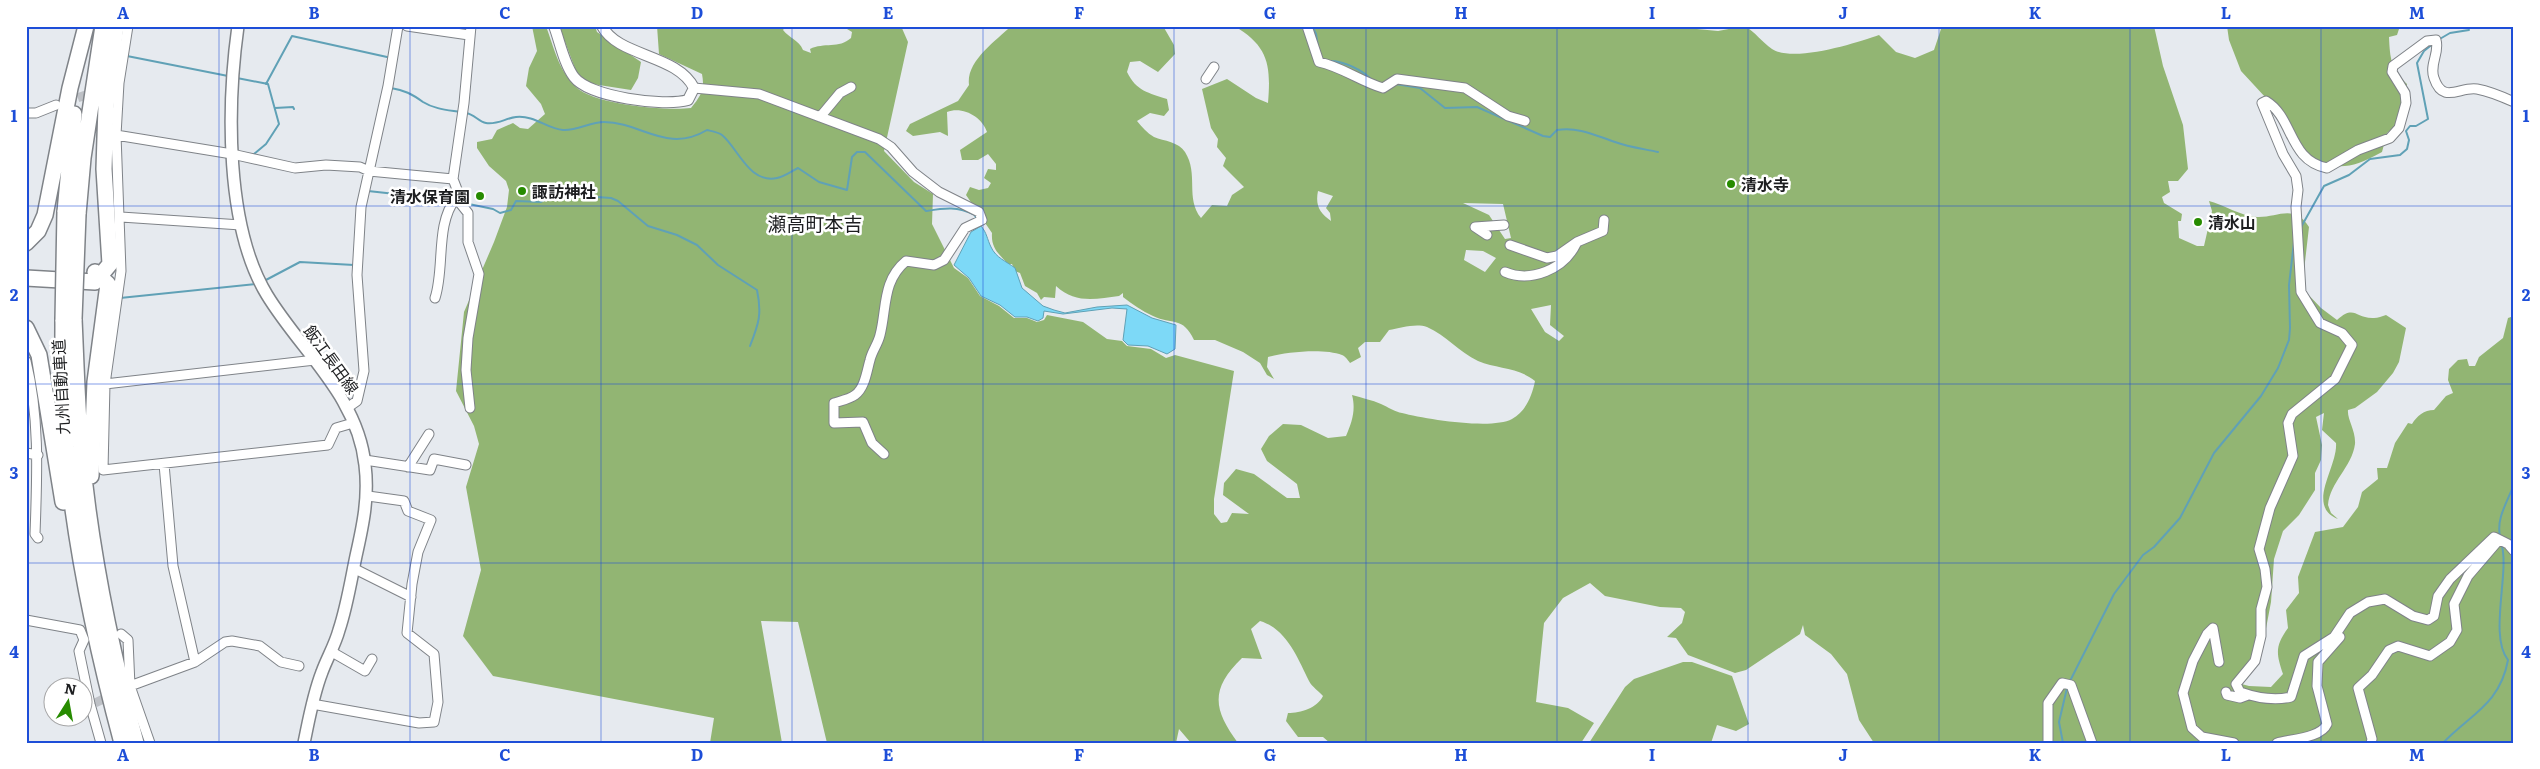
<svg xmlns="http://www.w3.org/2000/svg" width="2540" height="769" viewBox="0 0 2540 769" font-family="Literata,'Noto Sans JP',serif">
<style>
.forest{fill:#92b573;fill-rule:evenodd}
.water{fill:#7dd9f7;stroke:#60a1b6}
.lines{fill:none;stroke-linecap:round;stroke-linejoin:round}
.stream{stroke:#60a1b6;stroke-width:2}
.minor-tunnel{stroke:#bec1c6;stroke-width:9;stroke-dasharray:9 4.5;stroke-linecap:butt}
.minor-casing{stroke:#7f8388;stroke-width:11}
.tertiary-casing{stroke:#7f8388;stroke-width:12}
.secondary-casing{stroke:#7f8388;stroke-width:14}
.motorway-casing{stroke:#7f8388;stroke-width:18}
.minor{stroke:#fff;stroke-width:9}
.tertiary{stroke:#fff;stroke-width:10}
.secondary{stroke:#fff;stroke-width:11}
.motorway{stroke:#fff;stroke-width:15}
.motorway-bridge-casing{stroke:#7f8388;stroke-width:18;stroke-linecap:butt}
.motorway-bridge{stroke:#fff;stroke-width:15}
.grid{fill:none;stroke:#1d4ed8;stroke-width:1;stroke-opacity:0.55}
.poi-dot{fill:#278b00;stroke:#fff;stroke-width:2}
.labels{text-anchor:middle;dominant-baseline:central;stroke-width:5;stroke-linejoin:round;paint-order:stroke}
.poi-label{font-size:16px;font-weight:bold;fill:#1d1e20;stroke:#fff;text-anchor:start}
.street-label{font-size:16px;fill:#1d1e20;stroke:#fff}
.quarter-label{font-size:19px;fill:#1d1e20;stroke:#fff}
.neatline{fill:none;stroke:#1d4ed8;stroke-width:2}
.grid-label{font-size:16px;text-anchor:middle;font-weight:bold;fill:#1d4ed8}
</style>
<rect width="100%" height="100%" fill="#e6eaef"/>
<path class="forest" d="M532 26H546C554 48 559 71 576 87 594 105 667 111 691 108 701 96 705 89 702 74L659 54 657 26H786L783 30C789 38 799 40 803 50L811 53 810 49C824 42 839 49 851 38L852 32 842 26H901L908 42 884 151 914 182 933 194 932 224 954 268 968 278 980 296 999 306 1014 318H1027L1037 322 1044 320 1047 315 1083 322 1107 339 1122 341 1127 346 1151 349 1166 358 1175 355 1234 371 1214 499V514L1221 523 1227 522 1232 513 1249 514 1223 495 1224 483 1236 469 1254 474 1287 498H1300L1297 484 1267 461 1261 449 1269 436 1283 424 1301 425 1328 438 1346 436C1352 422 1356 410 1352 395 1362 398 1372 400 1381 404 1388 407 1395 412 1402 413 1425 419 1492 430 1512 419 1526 411 1532 396 1535 381 1518 367 1497 369 1478 361 1459 352 1446 335 1427 327 1416 323 1400 328 1389 330L1380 342H1365L1358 348 1361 357 1350 363C1348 360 1345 356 1342 355 1324 348 1285 352 1268 357L1267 367 1274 379 1267 375 1260 363 1243 352 1215 340H1194C1183 316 1172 325 1153 316 1142 311 1132 304 1123 297V293L1119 296C1096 299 1075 304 1056 286L1055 298 1044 297 1041 300 1037 293 1025 286 1020 273 1015 271 1012 264H1008C998 253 991 248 992 233L966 195 970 187 979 190 988 188 991 183 984 178 988 169 996 170V164L988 154 978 160H962L960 150 987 132C982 117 963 106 947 112L948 136 940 132 913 136 906 131 910 124 958 101 969 85C966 61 995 42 1011 26H1163L1174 45 1175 54 1158 72 1140 61 1130 62 1127 72C1136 91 1149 93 1167 99L1169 110 1164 116 1150 113 1137 121C1142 127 1147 133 1154 137 1164 141 1179 142 1185 152 1199 174 1185 198 1201 218L1212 205 1227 206 1232 195 1244 187 1223 166 1226 158 1217 147 1218 139 1211 128 1202 89 1227 79 1256 98 1268 103C1271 66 1269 46 1234 26H1665L1718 31 1745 26C1755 32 1762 42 1772 49 1794 63 1856 43 1879 35L1896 52 1915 58 1934 50 1942 26H2154L2163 66 2183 125 2188 169 2178 181H2168L2170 192 2162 197 2164 203 2182 214 2181 221H2178L2179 238 2197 246H2204L2212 211 2209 201C2224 205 2241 216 2257 217 2277 218 2294 203 2309 227L2302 288 2321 308 2337 320C2355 304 2355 319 2374 318 2378 318 2382 316 2386 315L2406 328 2399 362 2393 373 2377 392 2355 408 2348 410C2347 419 2356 431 2355 444 2352 467 2330 482 2328 505L2331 513 2338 519C2305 506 2338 467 2336 443L2322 430 2324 413 2316 417 2322 445 2321 460 2315 473V490L2299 515 2283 531 2274 559 2271 602 2264 639 2234 682 2249 686 2271 687 2283 674C2276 653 2275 646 2288 628L2286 610 2299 593 2298 577 2315 532 2343 527 2358 507 2362 492 2378 479 2377 468H2387L2395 443 2408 423 2412 424C2417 416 2424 410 2434 410L2446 396 2453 393 2448 380 2449 369 2458 360 2467 359 2469 366H2475L2479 357 2503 338 2508 318 2514 316V743H1874L1859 720 1847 674 1831 654 1805 635 1803 625 1800 634 1746 670 1735 673 1688 655 1676 638 1667 637 1682 623 1685 612 1681 608 1660 607 1605 596 1590 583 1563 598 1544 623 1536 702 1568 708 1594 723 1581 743H1330L1323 737H1298L1286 721 1288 713C1301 713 1317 708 1323 696 1319 691 1312 687 1309 681 1298 659 1287 629 1260 621L1251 629 1262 659 1242 658C1210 689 1213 709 1238 743H1191L1179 729 1176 743H827L798 622 761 621 782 743H710L714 718 493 676 463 636 481 570 466 487 479 444 474 426 456 391 464 312 494 242 507 207 509 190 506 181 489 166 477 148V142L492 139 497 130 513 123 520 128 528 129 545 114 541 104 526 86 529 68 537 51ZM1318 191 1333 196 1326 208 1330 213 1331 221C1320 213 1315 206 1318 191ZM1463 203 1503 204 1511 238 1505 239 1489 215ZM1466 250 1483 251 1496 258 1485 272 1464 260ZM1551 305 1550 325 1564 336 1559 341 1545 332 1531 309Z
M559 26H595L597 32 641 62 638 78 631 90 586 83 576 71Z
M2227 26H2400L2397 35 2389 37C2390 59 2391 69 2407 84L2403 119 2387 133 2382 152C2349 170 2341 169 2305 160L2266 98 2241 71 2229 40Z
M1683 662H1692L1732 676 1749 724 1736 731 1717 725 1711 743H1589L1625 687 1634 679Z"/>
<path class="water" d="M981 226C987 233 987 239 991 247 996 258 1006 261 1015 268L1022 288 1043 306 1054 310 1065 313 1097 307 1127 305 1152 318 1176 325 1175 349 1167 354 1148 346 1128 345 1123 340 1127 309 1112 308 1063 314 1044 311 1043 318 1038 321 1027 317H1015L1000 305 981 296 969 278 954 265 971 232Z"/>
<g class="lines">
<path class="stream" d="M1312 26 1316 34 1318 47
M2438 40 2450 33 2469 30
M127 56 228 76
M1330 61C1344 61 1362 70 1372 80
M237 78 268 84 279 124 266 144 254 154
M266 84 292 36 387 57
M1396 84 1420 88 1445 108 1477 107 1543 136 1550 137 1557 130C1580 127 1594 135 1615 142 1628 147 1644 149 1658 152
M391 88C404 90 412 94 423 102 434 109 448 110 460 112
M275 108 293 107 294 109
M466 113C474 114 479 122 486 123 497 125 506 118 516 117 535 115 547 129 563 130 577 131 590 122 604 122 641 122 667 154 707 130 711 131 718 132 722 135 738 148 749 184 777 178 784 177 792 171 798 168L819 182 847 190 852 157 857 152H865L926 211C945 208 957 206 975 215L976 219
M368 191 450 200
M464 203 493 209 500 213 511 210 516 201 541 202 555 194 611 198 618 201 648 226 677 235 697 245 718 265 757 290C762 314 759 323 750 346
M2300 229 2324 186 2349 175 2370 159 2400 155 2407 149 2409 140 2406 131 2410 126H2416L2428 119 2417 63 2424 51 2434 43
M264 281 300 262 354 265
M120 298 257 284
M2500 536C2496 518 2508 501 2514 484
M2070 681 2114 594 2143 555 2154 547 2180 518 2214 453 2261 396 2278 368 2289 340 2290 328 2289 285 2294 242
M2063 743 2059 722 2067 688
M2443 743C2471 714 2500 704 2508 660 2489 636 2509 575 2502 546"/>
<path class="minor-tunnel" d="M65 102 95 92
M95 703 112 695"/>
<g class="minor-casing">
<path id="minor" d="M128 26 119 83 116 135 121 271 105 384 103 470 328 445 336 428 353 423
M407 26 469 35
M1307 26 1319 62C1342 67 1360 81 1383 88L1397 79 1465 88 1508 116 1525 121
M1206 79 1214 67
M694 88 759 94 879 139 891 147 913 172 939 192 979 212 982 220 965 228 944 260 934 265 906 261C882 281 887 308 880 335 878 344 872 351 870 360 867 370 865 388 855 395 850 399 840 401 834 403V423L863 422 872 443 884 454
M2514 102C2503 97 2488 91 2477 89 2460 86 2443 105 2434 78 2429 64 2440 53 2436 40L2427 41 2393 66 2392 72 2405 93 2406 103 2399 128 2390 138 2358 150 2327 168C2288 160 2294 118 2266 101L2262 103 2283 154 2296 176 2298 190 2296 207 2301 292 2320 323 2342 333 2352 345 2335 379 2292 414 2288 423 2293 456 2270 508 2259 549 2265 569 2267 587 2261 609V636L2255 661 2236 684 2240 692C2257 698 2274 701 2291 697L2304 656 2334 637 2350 613 2368 602 2385 599 2413 616 2428 620 2434 616 2438 596 2450 579 2494 537 2508 544 2514 551
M26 113H36L56 105
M820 117 840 93 851 87
M116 135 232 154 295 168 326 165 360 167 369 171 453 179
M121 217 241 225
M1487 235 1475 227 1504 225
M1510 245 1547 258 1557 256 1577 242 1603 231 1604 220
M1505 272C1531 283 1564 269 1576 244
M435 298C445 268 435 224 456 198
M26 361C40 418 37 477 35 534L38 538
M105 384 315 360
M347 408 357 401 364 371 357 275 361 207 388 86 398 26
M470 408 466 370 468 338 479 274 468 242V213L456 198 458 192 453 179 464 103 471 26
M26 453 38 455
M365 460 430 470 434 459 466 465
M164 464 173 566 195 662
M408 467 429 434
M353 568 411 597
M26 620 80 630 84 640 79 651 90 704 101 743
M121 634 128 640 130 686 150 743
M332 652 365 671 372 659
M2219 662 2213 628 2207 634 2193 661 2183 693 2192 728 2202 737 2234 743
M130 686 195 662 225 642 232 641 260 646 281 662 299 666
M2226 692 2227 695 2240 698 2248 695
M312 704 419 723 434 722 438 702 434 654 407 633 412 584 418 552 431 520 408 511 404 501 368 496
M2048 743V703L2062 683 2071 685 2092 743
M2277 743C2291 739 2321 738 2327 724L2317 686 2318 662 2340 637
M2371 743 2372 739 2358 688 2372 675 2389 650 2398 646 2430 656 2450 642 2457 630 2454 604 2468 576 2498 541"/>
</g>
<g class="tertiary-casing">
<path id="tertiary" d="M554 26C560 42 564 64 574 77 589 97 664 107 688 100L694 88C677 54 618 57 602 26"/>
</g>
<g class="secondary-casing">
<path id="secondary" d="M238 26C227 105 225 226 267 295 301 351 358 396 365 465 369 497 363 525 356 556 351 580 347 606 339 630 335 645 327 658 322 672 313 695 309 719 304 743"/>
</g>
<g class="motorway-casing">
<path id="motorway" d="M65 212 74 114
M78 214 83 158 103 26
M26 243 38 231 45 215 70 88 86 26
M26 278 95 282 110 264 104 169 106 106 116 26
M74 319C76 362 77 405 81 448 90 548 110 646 136 743
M63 320C63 363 62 406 66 449 75 548 96 646 122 743
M26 328 39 355 63 502
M91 476 95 382 108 284 95 272"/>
</g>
<use href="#minor" class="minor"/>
<use href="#tertiary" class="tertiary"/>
<use href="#secondary" class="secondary"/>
<use href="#motorway" class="motorway"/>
<g class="motorway-bridge-casing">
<path id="motorway-bridge" d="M74 319 78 214
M63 320 65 212"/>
</g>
<use href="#motorway-bridge" class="motorway-bridge"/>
</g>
<path class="grid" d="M219 26V743M410 26V743M601 26V743M792 26V743M983 26V743M1174 26V743M1366 26V743M1557 26V743M1748 26V743M1939 26V743M2130 26V743M2321 26V743M26 206H2514M26 384H2514M26 563H2514"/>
<g class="poi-dot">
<circle cx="1731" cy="184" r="5"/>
<circle cx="522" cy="191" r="5"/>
<circle cx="480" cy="196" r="5"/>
<circle cx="2198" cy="222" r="5"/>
</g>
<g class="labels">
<g class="poi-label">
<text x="1741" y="184">清水寺</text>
<text x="532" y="191">諏訪神社</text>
<text x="470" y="196" text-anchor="end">清水保育園</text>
<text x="2208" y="222">清水山</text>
</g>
<g class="street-label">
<text transform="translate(332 359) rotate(54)">飯江長田線</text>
<text transform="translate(60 387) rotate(-93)">九州自動車道</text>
</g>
<g class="quarter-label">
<text x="815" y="223">瀬高町本吉</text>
</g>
</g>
<rect width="2540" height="769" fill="none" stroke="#ffffff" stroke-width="55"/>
<g transform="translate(68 702) rotate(11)"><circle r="24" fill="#ffffff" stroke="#a5a5a6"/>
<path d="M0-4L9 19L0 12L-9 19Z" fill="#278b00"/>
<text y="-8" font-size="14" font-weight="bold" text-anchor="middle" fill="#1d1e20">N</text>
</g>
<rect x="28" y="28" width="2484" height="714" class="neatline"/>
<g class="grid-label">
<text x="123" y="19">A</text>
<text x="314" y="19">B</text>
<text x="505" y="19">C</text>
<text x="697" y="19">D</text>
<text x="888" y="19">E</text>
<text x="1079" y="19">F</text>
<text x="1270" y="19">G</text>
<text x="1461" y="19">H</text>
<text x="1652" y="19">I</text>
<text x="1843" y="19">J</text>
<text x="2035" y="19">K</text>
<text x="2226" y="19">L</text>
<text x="2417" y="19">M</text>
<text x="14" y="122">1</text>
<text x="2526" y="122">1</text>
<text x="14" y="301">2</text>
<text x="2526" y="301">2</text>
<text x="14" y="479">3</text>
<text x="2526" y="479">3</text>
<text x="14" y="658">4</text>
<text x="2526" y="658">4</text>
<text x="123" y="761">A</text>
<text x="314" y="761">B</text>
<text x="505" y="761">C</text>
<text x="697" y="761">D</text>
<text x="888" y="761">E</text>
<text x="1079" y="761">F</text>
<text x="1270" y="761">G</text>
<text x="1461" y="761">H</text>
<text x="1652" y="761">I</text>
<text x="1843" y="761">J</text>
<text x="2035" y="761">K</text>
<text x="2226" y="761">L</text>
<text x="2417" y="761">M</text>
</g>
</svg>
